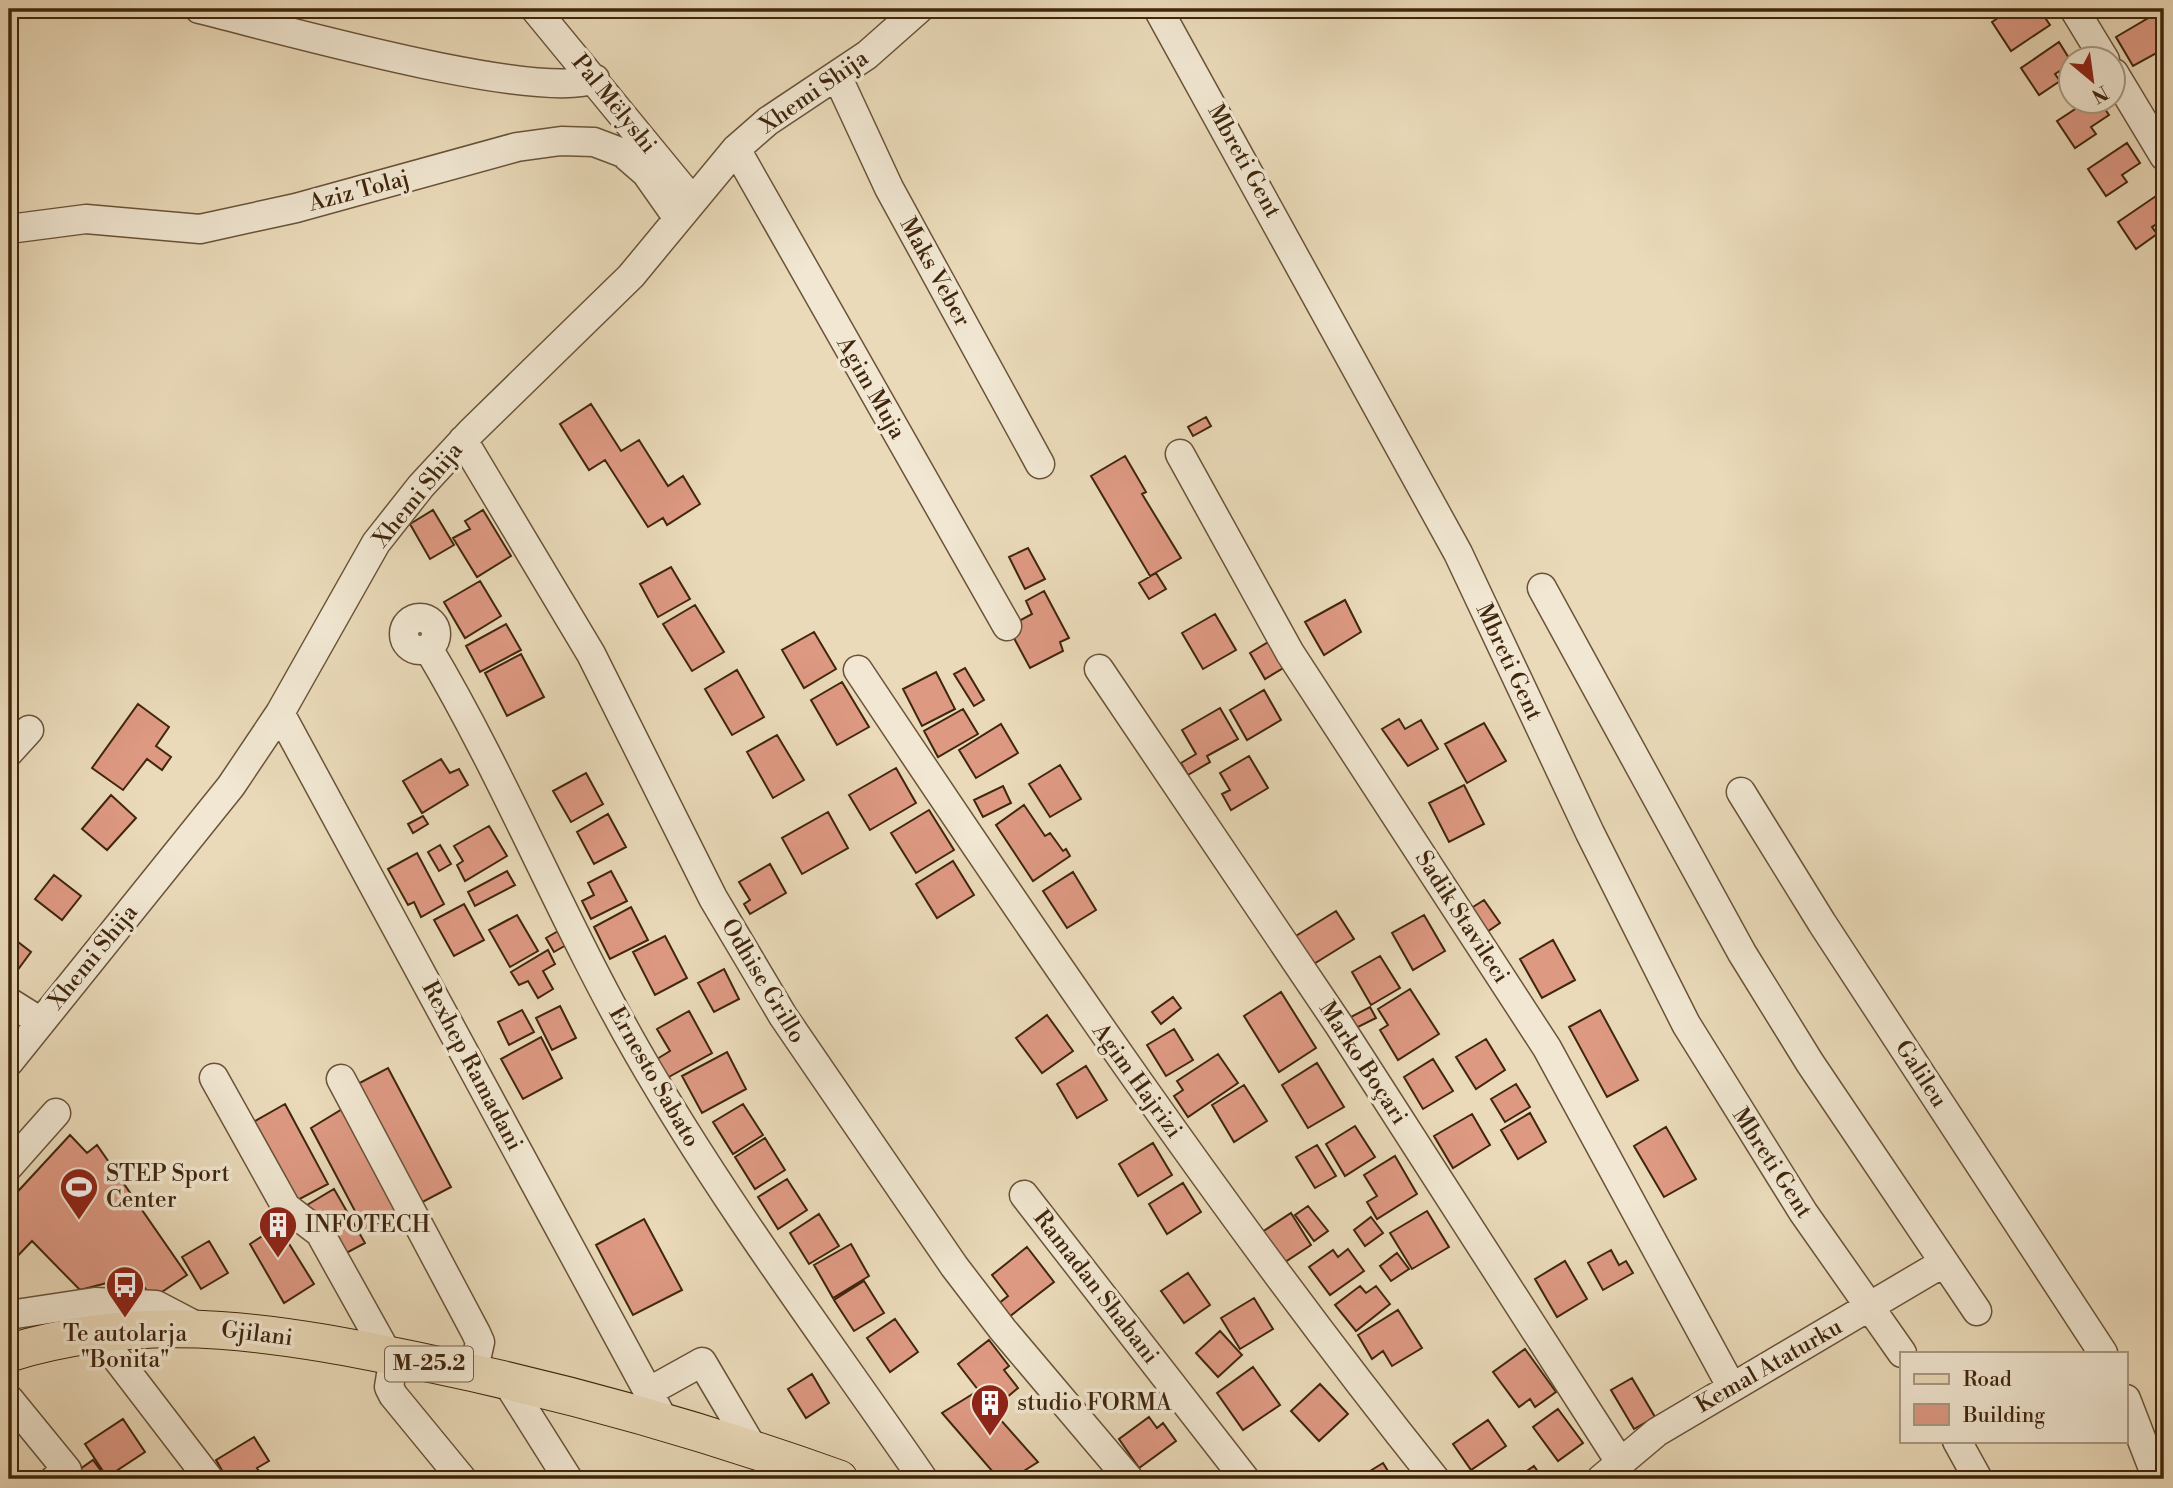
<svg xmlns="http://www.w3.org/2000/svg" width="2173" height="1488" viewBox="0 0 2173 1488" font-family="'Libre Bodoni',serif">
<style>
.building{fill:#de9983;stroke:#40260d;stroke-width:2}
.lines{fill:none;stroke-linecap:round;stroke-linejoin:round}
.minor-casing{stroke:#6a5338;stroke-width:31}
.major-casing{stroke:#40260d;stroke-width:39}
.minor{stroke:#f1e7d2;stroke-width:28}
.major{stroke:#eadab9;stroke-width:37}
.labels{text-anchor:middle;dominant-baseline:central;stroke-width:7;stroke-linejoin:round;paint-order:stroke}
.shield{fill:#f1e7d2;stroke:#756048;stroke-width:2}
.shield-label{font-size:21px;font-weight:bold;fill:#40260d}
.street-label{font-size:23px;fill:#40260d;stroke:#f1e7d2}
.poi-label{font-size:23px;fill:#40260d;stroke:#f1e7d2;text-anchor:start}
</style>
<rect width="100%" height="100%" fill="#eadab9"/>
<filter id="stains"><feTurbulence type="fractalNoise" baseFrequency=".00286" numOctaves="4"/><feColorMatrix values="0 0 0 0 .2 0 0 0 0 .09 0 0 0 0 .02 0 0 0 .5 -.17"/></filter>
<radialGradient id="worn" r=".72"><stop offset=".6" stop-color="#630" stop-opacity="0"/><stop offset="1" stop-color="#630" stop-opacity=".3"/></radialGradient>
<path class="building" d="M2011 9H2039L2050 25 2011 51 1992 22Z
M2157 13 2164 26V49L2133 66 2116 37Z
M2059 42 2072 63 2055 74 2060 81 2039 95 2021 68Z
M2164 90V109L2156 94Z
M2086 102H2100L2109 115 2091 127 2096 134 2075 148 2057 121Z
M2127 143 2140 163 2122 175 2127 182 2106 196 2088 169Z
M2156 196 2164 207V219L2152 227 2157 234 2136 249 2118 222Z
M591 404 621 451 639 440 668 486 683 476 700 504 667 525 663 518 648 527 605 460 589 470 560 424Z
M1206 417 1211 426 1193 436 1188 427Z
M1125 456 1146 492 1142 494 1181 558 1150 576 1091 476Z
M433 510 454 545 430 559 410 524Z
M483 510 511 556 477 577 453 538 470 529 465 521Z
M1028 548 1045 579 1025 589 1009 557Z
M671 567 690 599 658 617 640 584Z
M1156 573 1166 589 1149 599 1139 583Z
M480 581 501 616 465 638 444 602Z
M1044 591 1069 638 1060 642 1063 651 1030 668 1008 627 1032 614 1026 601Z
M1345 600 1361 632 1324 655 1305 622Z
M695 605 724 652 692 671 663 624Z
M1215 614 1236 650 1203 669 1182 633Z
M506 624 521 650 480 672 466 646Z
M814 632 836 669 804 688 782 650Z
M1270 641 1285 667 1265 679 1250 653Z
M521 654 544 697 507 716 485 673Z
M965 668 984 700 974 706 954 674Z
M737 670 764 717 732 735 705 689Z
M936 672 955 709 922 726 903 689Z
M842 682 869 727 837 745 811 700Z
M1264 690 1281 720 1247 740 1230 710Z
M138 704 169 727 156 746 171 757 162 770 147 759 123 790 92 768Z
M1220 708 1238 739 1207 756 1210 762 1188 775 1181 763 1196 754 1182 730Z
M963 709 978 734 938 757 924 731Z
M1399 719 1405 729 1421 720 1438 749 1408 766 1382 729Z
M1484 723 1506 761 1467 783 1445 744Z
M1001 724 1018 753 976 778 959 750Z
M777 735 804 780 773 798 747 752Z
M1249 756 1268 788 1231 810 1222 794 1230 790 1220 773Z
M441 759 450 773 459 769 468 785 422 813 403 781Z
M1060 765 1081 799 1050 817 1029 784Z
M896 768 916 803 870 830 849 795Z
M586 773 603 804 571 822 553 791Z
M1464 785 1484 824 1449 842 1429 803Z
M1003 786 1011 803 983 817 974 800Z
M111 795 136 818 107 850 82 829Z
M1024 805 1045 836 1050 833 1063 851 1066 849 1070 856 1033 881 996 825Z
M929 810 954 850 916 873 891 833Z
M828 812 848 848 802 874 782 838Z
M608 814 626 847 594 864 577 832Z
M423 816 428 824 413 833 408 824Z
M489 826 507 856 465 881 457 865 463 861 454 846Z
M440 845 451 864 439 871 428 852Z
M417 853 444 904 421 917 414 902 408 905 388 869Z
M953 861 974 895 937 918 916 884Z
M770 864 786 893 750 914 744 904 750 900 739 882Z
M507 871 515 885 475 906 468 892Z
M611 871 627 901 591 919 582 901 594 895 588 883Z
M1073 872 1096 910 1067 928 1043 891Z
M54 875 81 896 62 920 35 899Z
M1484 900 1500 923 1481 936 1465 912Z
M464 904 484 940 454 956 434 920Z
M631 907 648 940 610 959 594 927Z
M1336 911 1354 939 1309 967 1291 939Z
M517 915 538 951 510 967 489 930Z
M1424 915 1445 951 1413 970 1392 933Z
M560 930 568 944 554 952 546 938Z
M9 935 31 952 11 979 9 978Z
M665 936 687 978 655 995 633 952Z
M1553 940 1575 980 1542 998 1520 959Z
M548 950 555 964 543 971 553 989 538 998 528 981 519 985 511 972Z
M1380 956 1400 988 1371 1005 1352 972Z
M724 969 739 999 714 1012 698 983Z
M1410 989 1439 1034 1398 1060 1380 1030 1388 1025 1378 1009Z
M1281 992 1316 1048 1279 1072 1244 1016Z
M1173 997 1181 1008 1161 1024 1152 1012Z
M560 1006 576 1038 552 1050 536 1018Z
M1370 1007 1376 1018 1352 1030 1347 1019Z
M522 1010 534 1032 509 1045 498 1022Z
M1600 1010 1638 1080 1607 1097 1569 1027Z
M689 1011 712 1053 667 1078 657 1059 670 1051 657 1029Z
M1047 1015 1073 1051 1042 1073 1016 1038Z
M1174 1029 1193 1060 1166 1076 1147 1045Z
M541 1037 562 1078 523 1099 501 1059Z
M1486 1039 1505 1070 1476 1089 1456 1057Z
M727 1052 746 1089 702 1113 682 1076Z
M1218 1054 1238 1083 1188 1117 1174 1096 1183 1090 1177 1081Z
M1433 1059 1453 1091 1423 1109 1404 1077Z
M1317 1063 1344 1107 1308 1128 1282 1085Z
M1086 1066 1107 1100 1077 1118 1057 1084Z
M388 1068 451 1187 415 1206 352 1087Z
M1516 1084 1530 1107 1505 1122 1491 1099Z
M1244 1085 1267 1121 1234 1142 1212 1105Z
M285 1104 328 1184 294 1202 248 1125Z
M743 1104 763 1135 733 1154 713 1122Z
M344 1108 400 1211 365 1230 311 1128Z
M1530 1113 1546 1142 1518 1159 1501 1130Z
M1472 1114 1490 1145 1453 1168 1434 1136Z
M1355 1126 1375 1157 1345 1176 1326 1144Z
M1666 1127 1696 1179 1664 1197 1634 1146Z
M70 1135 87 1153 97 1145 187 1275 153 1298 140 1282 116 1296 107 1283 80 1290 32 1241 9 1265V1201Z
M765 1138 785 1170 755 1189 735 1157Z
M1153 1143 1172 1175 1138 1196 1119 1164Z
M1317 1145 1336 1176 1315 1188 1296 1157Z
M1395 1156 1417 1194 1377 1219 1367 1202 1377 1196 1364 1175Z
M787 1179 807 1210 778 1229 758 1197Z
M1183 1183 1201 1212 1167 1234 1149 1204Z
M334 1189 365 1243 337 1258 307 1205Z
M1308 1206 1328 1231 1314 1241 1295 1215Z
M1427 1211 1449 1247 1412 1269 1390 1233Z
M1291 1213 1311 1245 1282 1264 1262 1232Z
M819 1214 839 1246 809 1264 790 1233Z
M1371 1217 1383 1233 1365 1246 1354 1230Z
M644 1219 682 1290 633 1315 596 1245Z
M278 1226 314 1284 284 1303 250 1244Z
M209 1241 228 1273 201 1289 182 1257Z
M851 1244 869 1276 833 1298 814 1265Z
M1027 1247 1054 1282 1009 1317 998 1304 1008 1296 992 1275Z
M1348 1249 1364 1271 1330 1295 1309 1267 1333 1250 1338 1257Z
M1611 1250 1619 1265 1626 1261 1633 1273 1603 1290 1588 1263Z
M1397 1253 1409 1269 1391 1281 1380 1266Z
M1565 1261 1587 1299 1557 1317 1535 1279Z
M1188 1273 1210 1305 1184 1323 1161 1291Z
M864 1281 884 1313 854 1331 834 1300Z
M1360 1286 1366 1293 1376 1286 1390 1304 1356 1331 1335 1305Z
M1254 1298 1273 1329 1240 1349 1221 1318Z
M1398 1310 1422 1348 1392 1366 1383 1351 1372 1359 1358 1335Z
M895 1319 918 1352 890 1372 867 1338Z
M1220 1331 1242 1355 1218 1377 1196 1353Z
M989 1340 1009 1366 1004 1370 1018 1388 993 1409 958 1364Z
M1525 1349 1556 1392 1535 1407 1530 1399 1519 1407 1493 1372Z
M1253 1367 1280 1405 1243 1430 1217 1393Z
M812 1374 829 1403 806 1418 788 1389Z
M1632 1378 1655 1417 1634 1429 1611 1390Z
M1320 1384 1348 1414 1319 1441 1291 1411Z
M976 1392 1038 1462 1011 1479H999L942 1413Z
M1558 1409 1583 1443 1558 1461 1533 1427Z
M1149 1417 1157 1428 1163 1423 1176 1441 1139 1468 1119 1439Z
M123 1419 145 1452 107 1477 85 1444Z
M1488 1420 1506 1446 1471 1470 1453 1444Z
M254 1437 269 1461 257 1468 264 1479H227L216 1460Z
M93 1460 107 1479H66Z
M1383 1463 1393 1479H1357Z
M1534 1466 1543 1479H1515Z"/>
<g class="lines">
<g class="minor-casing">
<path id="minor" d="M199 9C274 27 535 102 595 79
M535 9 692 200
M1158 9 1458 553 1590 833 1686 1024 1803 1212 1902 1353
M2074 9 2105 60
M2114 73 2164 156
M837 76 889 188 1040 464
M736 149 1007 626
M9 229 86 219 200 229 296 208 517 147 561 141 594 142 623 153 646 173 677 217
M463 440 591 654 713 898 783 1016 954 1266 1003 1330 1129 1479
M1180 454 1290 653 1547 1048 1731 1386
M1542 588 1742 953 1810 1063 1977 1311
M404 634a16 16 0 1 1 32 0a16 16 0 1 1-32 0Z
M428 648C506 779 562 921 638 1053 723 1201 826 1338 923 1479
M1099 669 1339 1025 1620 1462
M858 670C1042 946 1228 1220 1435 1479
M280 713 664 1421
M9 752 29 730
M1741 792 1822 923 2103 1353
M9 1002 41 1022
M9 1062 231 786 280 713 376 543 421 486 471 432 631 276 736 149 768 121 867 55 919 9
M214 1078 286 1207 320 1233 388 1355
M341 1079 476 1333 480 1342 473 1373
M9 1166 56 1113
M1024 1195 1245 1479
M9 1315 95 1302 156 1305 198 1327
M98 1334 209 1479
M394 1356 389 1387 393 1395 462 1479
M505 1379 568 1479
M648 1392 702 1362 754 1450
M9 1399 67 1470 55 1479
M2126 1399 2157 1479
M1957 1441 1978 1479
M1601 1479 1657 1432 1943 1263"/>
</g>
<g class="major-casing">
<path id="major" d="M9 1353C155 1308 286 1334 432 1364 571 1393 705 1431 839 1479"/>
</g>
<use href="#minor" class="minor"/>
<use href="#major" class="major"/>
</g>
<defs>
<g id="stadium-pin" transform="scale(2.0125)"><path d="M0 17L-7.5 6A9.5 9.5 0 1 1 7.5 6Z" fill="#8f2418" stroke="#f1e7d2"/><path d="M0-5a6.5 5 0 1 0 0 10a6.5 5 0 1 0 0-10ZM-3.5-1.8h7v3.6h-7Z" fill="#fff"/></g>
<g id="building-pin" transform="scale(2.0125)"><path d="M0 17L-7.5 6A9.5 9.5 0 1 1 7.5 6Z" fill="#8f2418" stroke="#f1e7d2"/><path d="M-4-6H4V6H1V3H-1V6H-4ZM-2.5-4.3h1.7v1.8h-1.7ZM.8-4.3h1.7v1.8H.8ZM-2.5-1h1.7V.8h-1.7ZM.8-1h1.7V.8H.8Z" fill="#fff"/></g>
<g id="bus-pin" transform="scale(2.0125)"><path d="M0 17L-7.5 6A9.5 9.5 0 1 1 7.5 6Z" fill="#8f2418" stroke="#f1e7d2"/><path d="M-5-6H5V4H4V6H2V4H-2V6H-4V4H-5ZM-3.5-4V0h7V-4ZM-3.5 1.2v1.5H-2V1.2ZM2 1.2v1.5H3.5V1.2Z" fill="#fff"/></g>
</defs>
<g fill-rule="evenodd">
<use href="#stadium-pin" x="79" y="1187"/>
<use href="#building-pin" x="278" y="1225"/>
<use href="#bus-pin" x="125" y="1285"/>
<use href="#building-pin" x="990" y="1403"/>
</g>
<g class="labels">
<rect class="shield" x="385" y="1346.5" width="88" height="35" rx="5"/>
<g class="shield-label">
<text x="429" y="1364">M-25.2</text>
</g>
<g class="street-label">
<text transform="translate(814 92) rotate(-35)">Xhemi Shija</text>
<text transform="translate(614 104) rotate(51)">Pal Mëlyshi</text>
<text transform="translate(1244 161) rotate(61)">Mbreti Gent</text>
<text transform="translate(359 191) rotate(-15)">Aziz Tolaj</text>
<text transform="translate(935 272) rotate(61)">Maks Veber</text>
<text transform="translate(871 388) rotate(60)">Agim Muja</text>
<text transform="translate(418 495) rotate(-51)">Xhemi Shija</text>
<text transform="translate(1509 662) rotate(65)">Mbreti Gent</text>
<text transform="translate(1462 917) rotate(57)">Sadik Stavileci</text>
<text transform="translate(93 957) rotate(-51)">Xhemi Shija</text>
<text transform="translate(763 981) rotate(59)">Odhise Grillo</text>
<text transform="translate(1363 1063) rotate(57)">Marko Boçari</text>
<text transform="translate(472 1066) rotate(62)">Rexhep Ramadani</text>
<text transform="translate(1921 1074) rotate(57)">Galileu</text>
<text transform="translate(654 1077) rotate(60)">Ernesto Sabato</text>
<text transform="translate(1137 1081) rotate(54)">Agim Hajrizi</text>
<text transform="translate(1772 1163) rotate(57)">Mbreti Gent</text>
<text transform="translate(1096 1287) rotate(52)">Ramadan Shabani</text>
<text transform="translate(257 1334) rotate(7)">Gjilani</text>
<text transform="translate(1769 1366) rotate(-30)">Kemal Ataturku</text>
</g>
<g class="poi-label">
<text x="106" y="1174">STEP Sport<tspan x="106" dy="26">Center</tspan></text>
<text x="305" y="1225">INFOTECH</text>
<text x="125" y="1334" text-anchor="middle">Te autolarja<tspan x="125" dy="26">"Bonita"</tspan></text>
<text x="1017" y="1403">studio FORMA</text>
</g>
</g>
<rect width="2173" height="1488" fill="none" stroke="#eadab9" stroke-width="35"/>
<rect x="10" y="10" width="2152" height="1467" fill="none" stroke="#40260d" stroke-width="3.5"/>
<rect x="18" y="18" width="2138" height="1453" fill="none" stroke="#40260d" stroke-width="2"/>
<rect x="1900" y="1352" width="228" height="91" fill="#f1e7d2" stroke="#aa9a83" stroke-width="2"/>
<rect x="1914" y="1374" width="35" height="10" fill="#eadab9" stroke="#aa9a83" stroke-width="2"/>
<text x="1963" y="1386" font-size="21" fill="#40260d">Road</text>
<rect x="1914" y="1404" width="35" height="21" fill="#de9983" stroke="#aa9a83" stroke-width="2"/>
<text x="1963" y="1422" font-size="21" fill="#40260d">Building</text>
<g transform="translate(2092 80) rotate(151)"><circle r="33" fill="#f1e7d2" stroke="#aa9a83" stroke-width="2"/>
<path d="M0-5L12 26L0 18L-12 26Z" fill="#8f2418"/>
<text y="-10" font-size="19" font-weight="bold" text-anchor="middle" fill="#40260d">N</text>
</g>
<rect width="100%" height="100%" filter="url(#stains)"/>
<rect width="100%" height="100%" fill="url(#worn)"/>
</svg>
